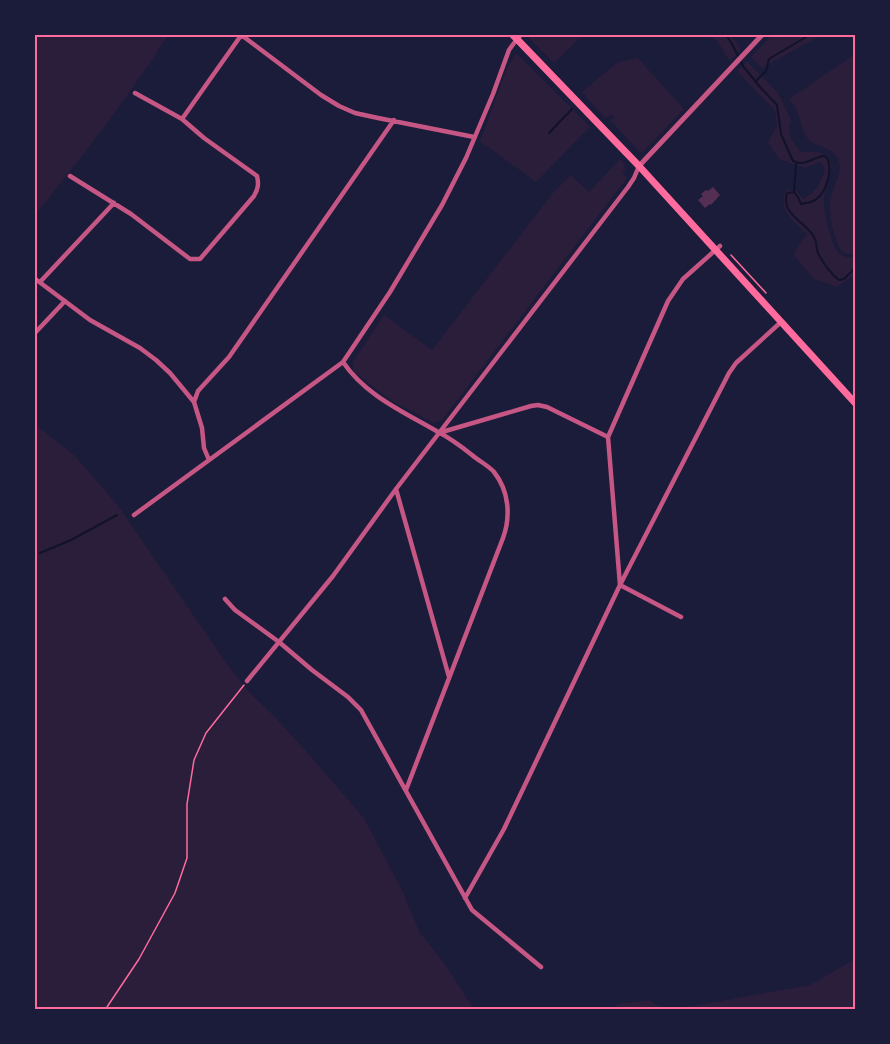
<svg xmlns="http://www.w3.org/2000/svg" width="890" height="1044" viewBox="0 0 890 1044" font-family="'DM Sans',sans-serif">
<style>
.green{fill:#2a1e3b}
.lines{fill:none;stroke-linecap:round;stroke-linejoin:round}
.stream{stroke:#12122b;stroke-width:2}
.building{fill:#542f53}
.path{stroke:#ff6b9d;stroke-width:1.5}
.minor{stroke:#c65784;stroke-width:4.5}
.tertiary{stroke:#c65784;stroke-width:5}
.primary{stroke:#ff6b9d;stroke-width:7}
.neatline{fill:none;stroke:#ff6b9d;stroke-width:2}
</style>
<rect width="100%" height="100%" fill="#1b1b3a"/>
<path class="green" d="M35 34 168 35C128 98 82 157 35 215Z
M531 34H583V35L554 63 528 37Z
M708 35H731L741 49 730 61 717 41Z
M772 35V34L821 35 762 68 751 57Z
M516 53 590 127 536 182 480 141 507 68Z
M855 54 856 253C851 255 847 255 842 251 835 244 828 213 830 202 831 188 843 176 839 162 835 147 820 148 810 141 801 133 801 117 795 107 793 104 791 102 789 99Z
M638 58 684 109 643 152H640L610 120 614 117 612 114 605 118 582 92 618 62Z
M747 61 779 94 791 120 789 127 791 139 801 152C818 152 823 149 832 165 830 176 825 187 824 198 823 209 831 245 838 252 842 257 849 258 856 257L855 274 837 287 813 278 793 254 807 234C795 223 775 207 787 190H796L803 199C817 191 821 183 825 168L820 162 805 168 779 159 768 142 777 126 775 111 737 71Z
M620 159 625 164 623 166 626 169 622 173 627 178 442 420 434 423 392 401 353 371V362L384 315 432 350 552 194 571 175 589 192Z
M34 423 75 456 97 481 119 507 227 664 249 692 275 717 305 750 364 818 402 890 420 933 444 963 474 1009H35Z
M855 959V1009H676L810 985Z
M649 1000 663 1009H614L617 1004Z"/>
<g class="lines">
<path class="stream" d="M725 34 731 42 743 66 760 87 777 105 781 134 793 161C805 167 813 157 824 156 828 159 828 159 829 164 831 173 826 190 819 197 814 202 808 203 801 204L798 197 794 192 787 193C780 216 808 222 815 239 817 243 816 249 818 253 823 263 830 273 839 280L844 279 856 267
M756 81 766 71 769 59 811 34
M549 133 572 109
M794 192 796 163
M40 553 71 540 117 515"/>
</g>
<path class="building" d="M713 187 720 195 711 205 710 204 705 208 698 200 703 196 701 194 706 190 708 191Z"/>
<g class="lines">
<path class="path" d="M731 255 766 293
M105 1010 139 959 175 893 187 858V804L194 760 206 733 244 685"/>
<path class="minor" d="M240 34 321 95 339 106 355 113 378 118 474 137
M182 119 242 34
M70 176 131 214 190 259H200L254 196C258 189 259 184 257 176L204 138 182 119 135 93
M34 278 90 320 140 348 156 360 170 373 194 402 202 428 204 448 209 460
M40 282 114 203
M34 334 65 301
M343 362C366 396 404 412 438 432 450 438 462 447 472 455 479 461 489 466 494 472 509 491 511 516 503 538L406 790
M194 402 198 391 229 357 394 120
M442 432 531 406 538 405 547 407 608 437
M396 489 449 677
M134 515 343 362 390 292 442 205 466 158 493 94 509 50 517 39 522 34
M620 585 608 437 668 301 683 279 720 246
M620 585 681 617
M225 599 235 610 279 642 312 670 348 697 361 710 472 910 541 967
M247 681 333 576 396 489 628 187 634 178 639 166
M465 898 504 829 620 585 729 373 736 363 781 322"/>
<path class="tertiary" d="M639 166 763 34"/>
<path class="primary" d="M512 34 639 166 856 404"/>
</g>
<rect width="890" height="1044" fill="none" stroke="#1b1b3a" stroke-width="72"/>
<rect x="36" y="36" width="818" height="972" class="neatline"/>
</svg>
